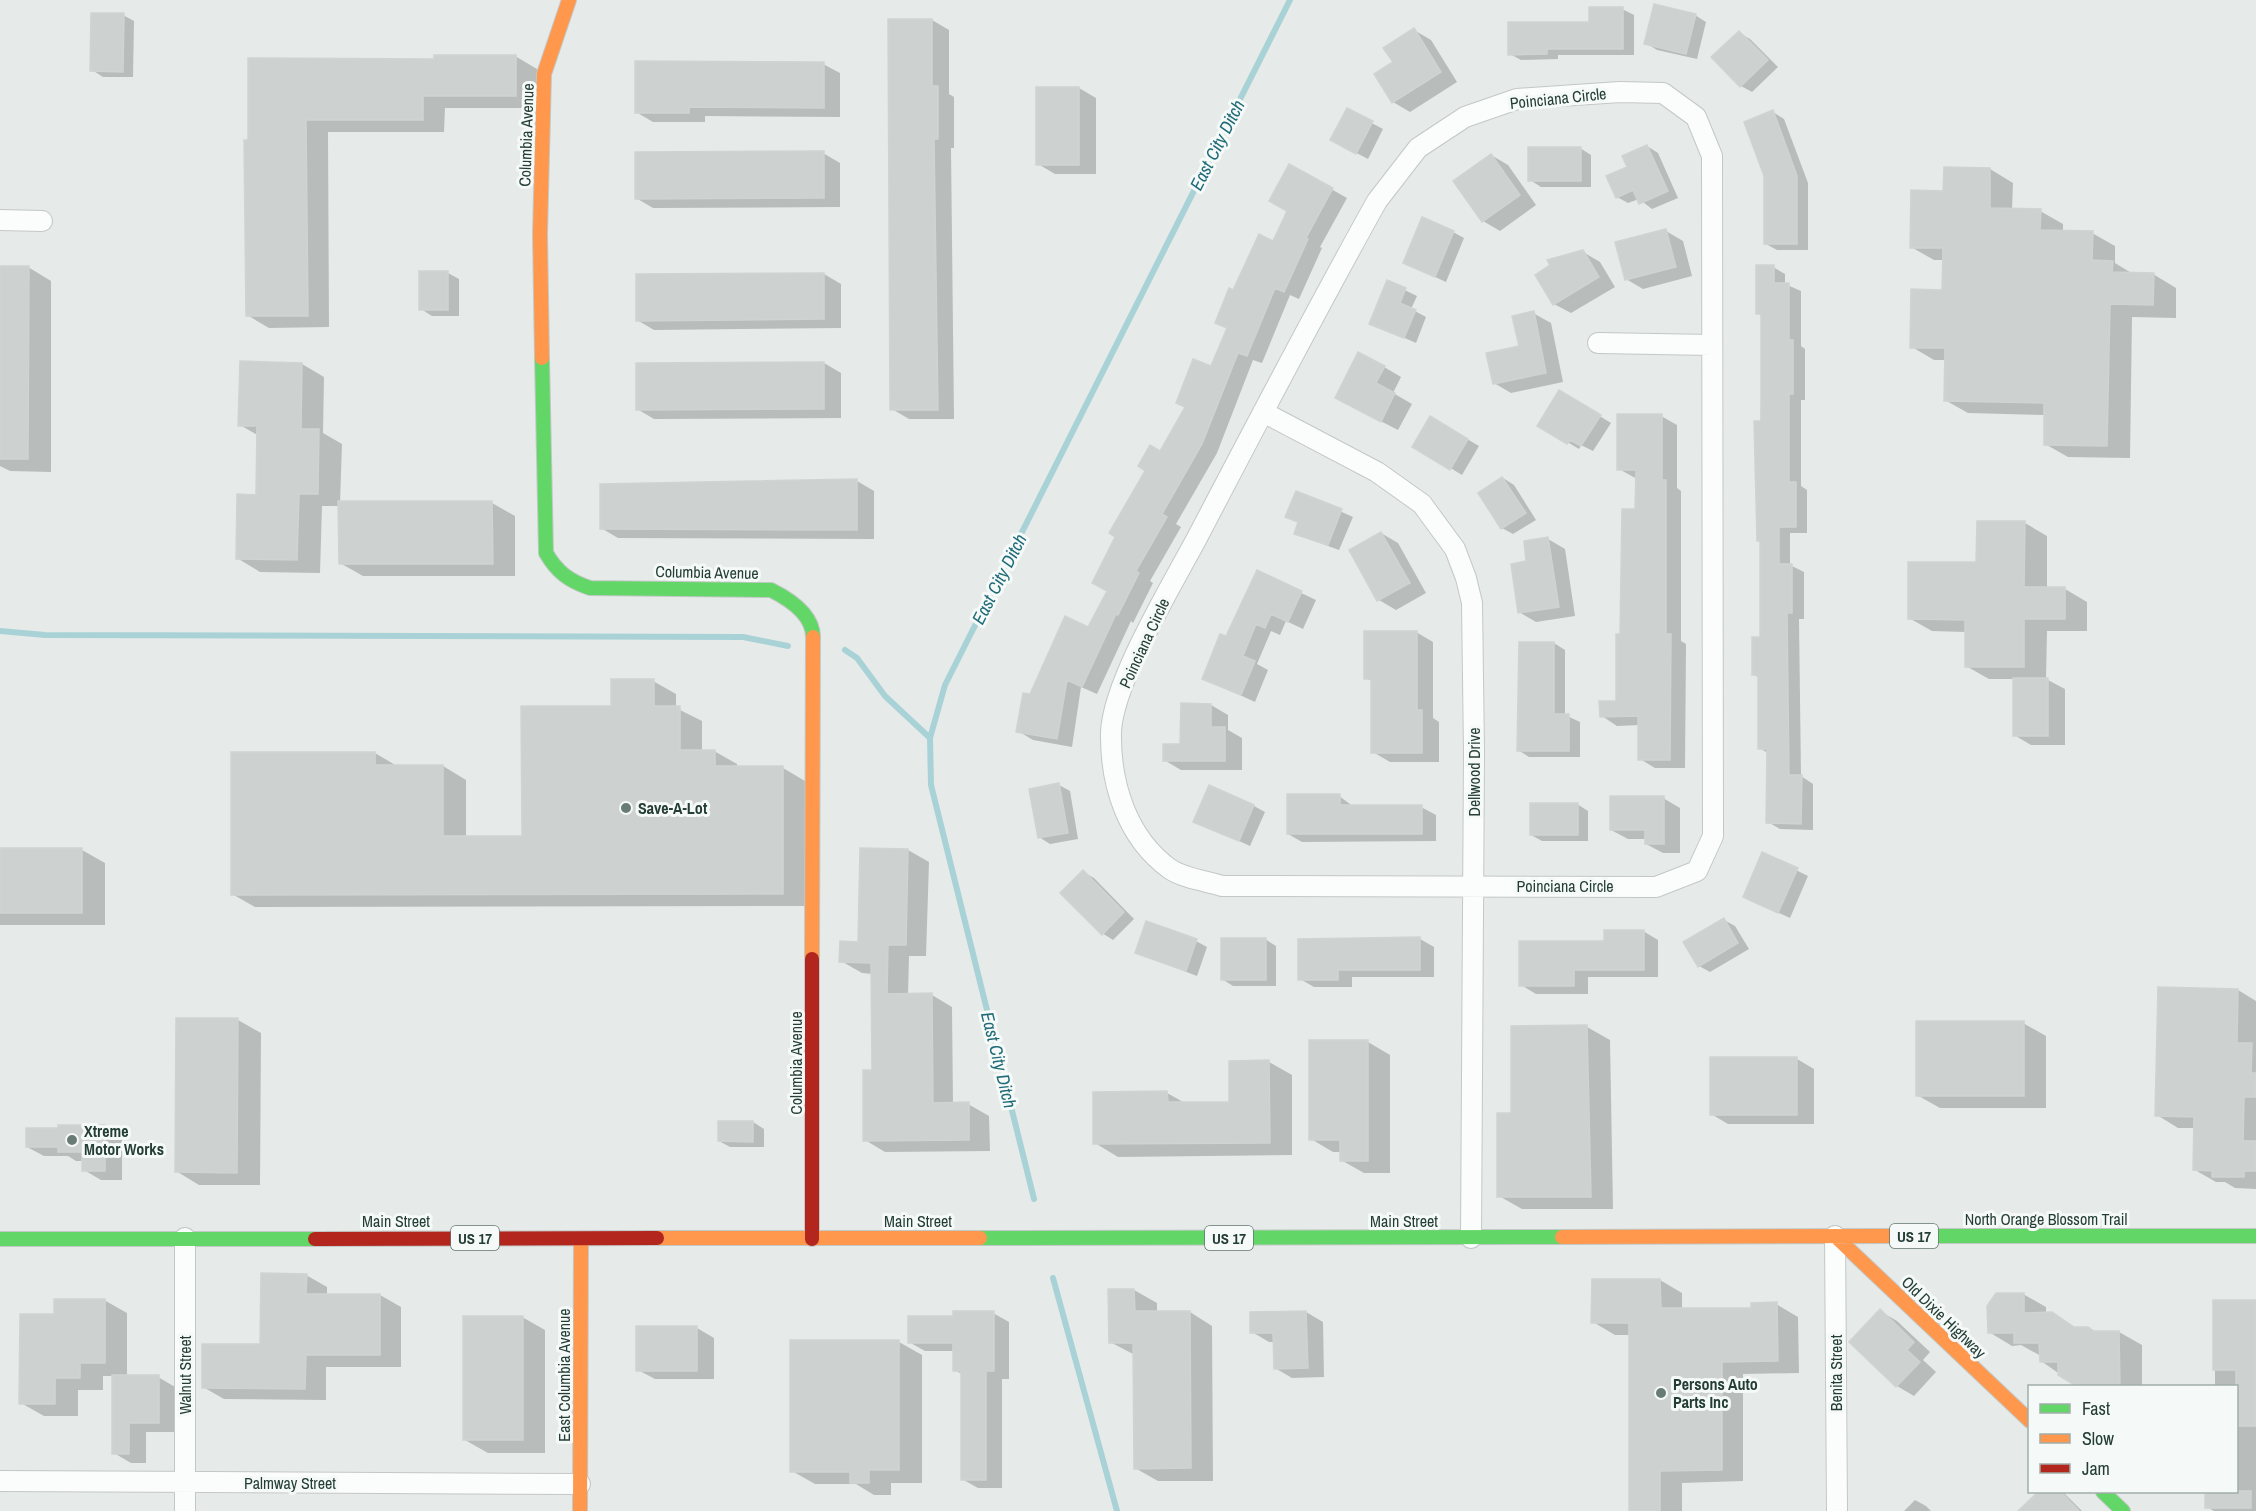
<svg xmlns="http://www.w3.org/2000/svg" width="2256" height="1511" viewBox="0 0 2256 1511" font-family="'Archivo Narrow',sans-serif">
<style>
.shadow{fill:#0003}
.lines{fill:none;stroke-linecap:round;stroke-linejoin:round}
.stream{stroke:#a9d2d7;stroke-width:6}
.building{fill:#cdd2d0;stroke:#cfd4d2;stroke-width:1.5}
.street-casing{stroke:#c3c8c6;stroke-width:22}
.fast-casing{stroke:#c2c8c6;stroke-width:16}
.slow-casing{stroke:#c2c8c6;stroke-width:16}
.jam-casing{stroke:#c2c8c6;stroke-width:16}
.street{stroke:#fbfcfc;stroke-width:20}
.fast{stroke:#63d668;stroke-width:14}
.slow{stroke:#ff974d;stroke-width:14}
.jam{stroke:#b3261e;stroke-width:14}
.poi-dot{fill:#687b75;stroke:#f5f9f7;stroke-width:2}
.labels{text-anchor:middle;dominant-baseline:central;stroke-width:6;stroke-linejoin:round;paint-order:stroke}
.shield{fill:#f5f9f7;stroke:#637670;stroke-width:1.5}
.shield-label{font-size:15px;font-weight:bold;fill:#243e36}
.street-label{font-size:16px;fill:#243e36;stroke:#f5f9f7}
.poi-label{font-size:16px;font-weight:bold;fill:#243e36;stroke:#f5f9f7;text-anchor:start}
.water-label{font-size:18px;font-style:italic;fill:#206b78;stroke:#f5f9f7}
</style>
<rect width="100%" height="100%" fill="#e6ebe9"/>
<path class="shadow" d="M1622 9 1634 15V55H1558V59L1521 60 1510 54Z
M123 15 134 21 133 77H103L92 70Z
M1695 15 1706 22 1697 59 1657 50 1646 43Z
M932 20 949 30V94L954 97V148H951L954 419H909L892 409Z
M1414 30 1431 40 1457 82 1410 112 1393 102 1395 63Z
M1739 33 1750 39 1778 67 1752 92 1741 86Z
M515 56 537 69V108H445L444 132H328L329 327 269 328 247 315 246 142 436 60Z
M823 64 840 73V117L705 116V122H653L636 112Z
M1079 88 1096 98V174H1055L1038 164Z
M1347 110 1383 129 1368 159 1343 146Z
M1773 112 1784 119 1808 183V250H1777L1766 244Z
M1647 146 1658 153 1678 198 1652 209 1639 199 1628 203 1617 197 1629 168Z
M1580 148 1591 155V187H1541L1530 180Z
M823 153 840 163V207L653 208 636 198Z
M1491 155 1508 165 1536 205 1500 231 1483 221Z
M1290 166 1347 198 1320 247 1322 248 1299 299 1290 295 1262 363 1253 360 1217 453 1176 524 1181 527 1150 581 1153 583 1133 623 1131 621 1097 694 1081 687 1072 747 1033 740 1018 731 1031 696 1088 629 1108 591 1160 453 1212 368 1228 329 1216 322 1234 292 1274 243 1289 211Z
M1945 169H1990L2013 183 2012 210 2040 211 2063 224V232L2092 233 2115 246V263L2133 274H2153L2176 288V318L2132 317 2130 458 2068 457 2045 444 2046 415 1968 413 1945 400 1946 360H1934L1912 347 1944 292V260H1934L1911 247 1945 192Z
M1666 231 1683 241 1692 276 1643 289 1626 279Z
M1453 232 1464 238 1446 282 1405 263Z
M1583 252 1600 262 1615 287 1571 313 1554 304Z
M0 267H28L51 281V472L10 471 0 466Z
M1773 267 1785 274V284L1801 291V346L1805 349V400H1801V486L1807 490V533H1790V565L1804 572V619H1799L1801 776 1813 784V830L1780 829 1768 822 1769 754 1760 748V678L1754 675 1761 638V542L1759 541 1762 316 1757 313Z
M421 273H448L459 279V316H432L421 309Z
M824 274 841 284V328L654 330 637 320V275Z
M1388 282 1417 296 1411 309 1426 317 1416 343 1371 323Z
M1533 313 1551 323 1563 382 1511 393 1494 383 1520 347Z
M824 363 841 373V418L654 419 637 409V364Z
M302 364 324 377 323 433 342 444 340 503H492L515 516V576H363L340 563V506H322L320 573 260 572 237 558 258 496 259 436 240 425Z
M1384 367 1401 377 1393 393 1412 404 1398 430 1353 407Z
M1560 392 1611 423 1593 451 1581 445 1579 449 1539 425Z
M1661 416 1677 425V488L1681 491V641L1686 644 1685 768H1655L1640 759V725L1617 726 1602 716 1617 702 1637 511V479L1619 469Z
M1431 418 1479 446 1462 475 1414 446Z
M1503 478 1514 485 1536 520 1513 534 1502 528Z
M857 481 874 491V539L618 538 601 528Z
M1297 492 1353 517 1339 550 1295 534 1300 523 1287 516Z
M2025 523 2047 536V589H2065L2087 602V631H2047L2046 679 2065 689V745H2031L2014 735V679H1989L1966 666V632L1932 631 1909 618Z
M1381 533 1398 543 1426 593 1396 610 1379 600 1351 550Z
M1548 539 1565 549 1575 616 1536 622 1519 612Z
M1257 572 1316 600 1303 629 1286 621 1280 635 1271 631 1257 664 1268 670 1255 702 1203 678 1227 638Z
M1416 632 1433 642V718L1439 722V762H1390L1373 752V682L1366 678Z
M1554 643 1565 650V715L1580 722V757H1529L1518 750Z
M653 681 676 694V708L702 721V751H714L737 764V768H783L805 781V906L255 907 232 894 375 753 397 766H443L466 780V837H523L613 708Z
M1211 705 1228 715V730L1242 738V770H1181L1164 760 1182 745Z
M1059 785 1070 791 1078 839 1050 844 1039 837Z
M1339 796 1354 807H1421L1436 815V841L1302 842 1288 834Z
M1663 798 1680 808V853H1663L1646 844V839H1628L1611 830Z
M1577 804 1588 811V841H1542L1531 835Z
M1254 806 1265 812 1250 846 1195 821Z
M862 849 908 850 929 862 926 956H909L908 995H932L952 1007 953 1104H968L989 1116 990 1151 885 1152 865 1140 873 1071V974L862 973 841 961 859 943Z
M0 850H82L105 863V925H0Z
M1763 854 1808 876 1790 918 1755 902Z
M1083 872 1094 878 1134 919 1113 940 1102 933Z
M1724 920 1735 926 1749 949 1710 972 1699 966Z
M1643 931 1658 940V977H1588V994H1536L1521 985 1605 943Z
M1265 939 1276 946V986H1233L1222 979Z
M1420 939 1434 947V977H1352V987H1314L1300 979Z
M1196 941 1207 947 1197 976 1137 953Z
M2238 990 2256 1001V1189L2235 1188 2225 1182H2216L2195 1170 2196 1128H2178L2157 1115Z
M238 1020 261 1033 260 1185H199L176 1171Z
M2023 1023 2046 1036V1108H1940L1917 1095Z
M1587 1027 1610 1040 1613 1209H1522L1499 1196 1513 1115Z
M1368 1042 1390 1055V1173H1364L1341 1160V1152H1333L1311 1139Z
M1797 1059 1814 1069V1124H1728L1711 1114Z
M1269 1062 1292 1075V1155L1118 1157 1095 1143 1167 1093 1185 1103H1230Z
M753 1122 764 1129V1147H730L719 1141Z
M105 1127 122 1137V1180H101L84 1170V1161H76L68 1156H44L27 1147Z
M306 1275 327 1287V1295H380L401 1307V1367H326V1400L224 1399 203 1387 261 1346Z
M1594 1280H1660L1682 1293V1309H1753L1776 1304 1798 1317 1799 1373 1743 1374V1481L1682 1483V1511H1631L1630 1335H1615L1593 1322Z
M1134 1290 1157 1303V1313L1190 1312 1212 1326 1213 1481H1158L1135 1468V1355L1110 1342Z
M2023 1294 2046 1307V1314H2052L2077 1329 2095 1333 2119 1332 2142 1345V1386H2077L2041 1361V1356L2021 1345 2012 1346 1989 1332Z
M104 1300 127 1313V1377H158L175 1387V1432H146V1463H131L114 1453V1376H103V1390H78V1416H44L21 1403Z
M2215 1301H2256V1511H2214L2207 1507 2236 1492V1386H2215Z
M1880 1311 1897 1321 1930 1352 1923 1360 1936 1372 1914 1396 1897 1386Z
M1306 1312 1323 1322 1324 1377 1292 1378 1275 1368V1342H1269L1252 1332Z
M993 1313 1009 1322V1379H1002V1488H978L962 1479V1374L954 1370V1351H925L909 1342 954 1318Z
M522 1317 545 1330V1453H488L465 1440Z
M697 1328 714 1338V1379H655L638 1370Z
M899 1342 922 1355V1483H891V1495H874L856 1484H815L792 1471Z
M2041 1492H2063L2082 1511H2034Z
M1915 1500 1926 1506 1931 1511H1904Z"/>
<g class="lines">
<path class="stream" d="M0 631 45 635 743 637 788 646
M845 650 857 658 885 696 930 738
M1034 1199 931 785 930 738 945 685 1290 0
M1053 1278 1117 1511"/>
</g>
<path class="building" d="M1654 4 1696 14 1686 54 1644 44Z
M1589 7H1623V49H1547V54L1508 55V22H1589Z
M91 13H124L123 72 90 71Z
M888 19H932V86H938V139H934L938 410H890Z
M1414 28 1441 72 1392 103 1374 74 1393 62 1383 48Z
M1739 31 1768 60 1740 87 1711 57Z
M434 55H516V96H423V120H306L308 316H246L244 140H248V58L434 59Z
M635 61 824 62V108L689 107V113H635Z
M1036 87H1079V165H1036Z
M1347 108 1373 121 1356 154 1330 140Z
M1773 110 1797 176V244H1764V176L1744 122Z
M1647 145 1668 191 1639 204 1633 190 1616 198 1606 176 1627 167 1622 156Z
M1528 147H1581V181H1528Z
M824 151V198L635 199V152Z
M1491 154 1520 195 1482 222 1453 181Z
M1289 164 1333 188 1306 238 1308 239 1284 292 1275 288 1247 356 1238 353 1202 444 1162 514 1167 517 1136 571 1139 573 1118 615 1116 614 1082 687 1067 680 1057 739 1016 732 1023 693 1030 694 1065 616 1088 627 1107 591 1092 583 1115 537 1109 533 1145 471 1138 466 1150 445 1160 451 1185 407 1176 403 1193 359 1211 366 1227 328 1215 323 1229 288 1233 290 1259 234 1273 241 1287 211 1269 201Z
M1944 167 1990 168V208L2041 209 2040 230 2093 231 2092 260 2113 261 2112 272 2154 273 2153 305 2110 304 2107 446 2044 445V403L1944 401 1945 348H1910L1911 289 1942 290 1943 248H1910L1911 190 1943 191Z
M1422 217 1454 231 1435 277 1403 263Z
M1666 229 1676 267 1625 280 1615 242Z
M1583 250 1599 277 1553 305 1535 275 1550 265 1547 260Z
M1756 265H1774V283H1789V340H1793V394H1789V482H1796V527H1779V564H1792V613H1787L1789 775H1802L1801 824 1766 823 1767 749H1758V675H1752V637H1760V541H1757L1754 421H1761V314H1756Z
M0 266H29L28 459H0Z
M419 271H448V310H419Z
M824 273V319L636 321V274Z
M1387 280 1406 288 1400 303 1416 310 1404 338 1369 324Z
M1534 311 1546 373 1493 384 1486 353 1519 346 1512 316Z
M1358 352 1385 366 1376 383 1395 393 1381 422 1335 398Z
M240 361 302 363 301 429H319L318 494H299L297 560 236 559 237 494 256 495 257 426H238Z
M824 362V409L636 410V363Z
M1559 390 1601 415 1581 446 1570 440 1567 444 1537 426Z
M1617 414H1662V480H1666V634H1671L1670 760H1638V716L1600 717 1599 701H1616V634H1620L1622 509H1635L1636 470H1617Z
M1430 416 1468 439 1450 470 1412 447Z
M1502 477 1526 513 1501 529 1478 493Z
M857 479V530L600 529V484Z
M1296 491 1342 509 1328 545 1294 534 1298 522 1285 517Z
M338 501H492L493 564H339Z
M1977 521H2025L2024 587H2065V619H2024V667H1965V620L1908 619V562H1976Z
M1381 532 1410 583 1377 601 1349 550Z
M1548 537 1559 607 1518 613 1511 564 1526 561 1524 541Z
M1257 570 1302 591 1288 622 1271 614 1265 628 1256 624 1243 656 1255 661 1241 695 1202 679 1220 634 1226 636Z
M1364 631H1417V710H1422V753H1371V679H1364Z
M1519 642H1554V714H1569V751H1517Z
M2013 678H2048V736H2013Z
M611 679H654V706H680V750H715V766H783V894L231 895V752H375V765H443V836H522L521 706H611Z
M1181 703 1211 704V727H1225V761H1163V744H1180Z
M1059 783 1068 833 1038 838 1029 789Z
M1209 785 1254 805 1239 841 1193 822Z
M1287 794H1340V805H1422V834H1287Z
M1610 796H1664V844H1645V830H1610Z
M1530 803H1578V835H1530Z
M0 848H82V913H0Z
M860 848 908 849 906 945H888L887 994 932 993 933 1103 969 1102V1140L863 1141V1070H872L871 963 839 962 840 941 858 942Z
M1762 852 1798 868 1778 913 1743 897Z
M1083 870 1124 912 1102 935 1060 893Z
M1724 918 1738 943 1698 967 1683 942Z
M1146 921 1197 939 1186 971 1135 953Z
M1604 930H1644V970H1574V986H1519V941H1604Z
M1420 937V970H1338V980H1298V939Z
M1221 938H1266V980H1221Z
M2158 987 2238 989 2237 1043H2252L2251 1073H2256V1097H2244L2243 1141H2256V1171H2244V1177H2212V1171L2193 1170 2194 1117 2155 1116Z
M176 1018H238L237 1173 175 1172Z
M1916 1021H2024V1096H1916Z
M1587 1025 1591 1197H1497V1113H1511V1026Z
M1309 1040H1368V1161H1340V1140H1309Z
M1710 1057H1797V1115H1710Z
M1269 1060 1270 1143 1093 1144V1092L1167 1091 1168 1102H1229V1061Z
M718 1121H753V1142L718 1141Z
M58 1125H105V1171H82V1152H58V1147H26V1128H58Z
M261 1273 307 1274 306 1294H380V1355H306L305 1389 202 1388V1344H260Z
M1592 1279H1660L1661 1308H1751V1303L1777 1302 1778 1361 1722 1362V1470L1660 1471V1511H1629V1323H1591Z
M1108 1289H1134L1135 1311H1190L1191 1468 1134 1469 1133 1343H1109Z
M1996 1293H2024V1313L2052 1312 2074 1327H2088L2094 1331H2119L2120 1386H2076L2058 1375V1362H2040L2039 1343H2014V1333H1988L1987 1306Z
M54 1299H105V1363H80V1378H55V1404H19L20 1314H54Z
M2213 1300H2256V1426H2236V1370H2213Z
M1880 1309 1914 1342 1907 1350 1920 1362 1896 1387 1849 1342Z
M953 1311H994V1371H986V1480H961V1371H953V1343H908V1316H953Z
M1306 1311 1308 1368 1274 1369 1273 1333H1250V1312Z
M463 1316H523V1440H463Z
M636 1326H697V1371H636Z
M790 1340H899V1470H869V1483H850V1472H790Z
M112 1375H159V1423H129V1454H112Z
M2039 1491H2060L2079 1511H2018Z
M2205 1491H2251V1508H2205Z"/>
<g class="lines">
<g class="street-casing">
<path id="street" d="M1620 92 1663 93 1696 117 1712 156 1713 836 1697 871 1656 887 1222 886C1206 881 1183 878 1170 869 1127 838 1110 784 1111 732 1113 682 1172 585 1197 538 1256 425 1315 312 1377 201L1418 148 1465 117 1517 99Z
M0 220 42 221
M1598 343 1712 345
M1263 412 1377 472 1422 504 1455 549 1466 578 1472 603 1474 752 1471 1238
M1835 1236 1837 1511
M185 1238V1511
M0 1481 580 1484"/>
</g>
<g class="fast-casing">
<path id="fast" d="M542 358 546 553C557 572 569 581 590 588L771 590C789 599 813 614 813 637
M1887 1236H2256
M980 1238 1562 1237
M0 1239H315
M2103 1492 2123 1511"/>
</g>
<g class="slow-casing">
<path id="slow" d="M542 358 540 234 544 74 569 0
M812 959 813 637
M1835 1236 2030 1421
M1562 1237 1887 1236
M657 1238H980
M580 1511 581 1239"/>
</g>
<g class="jam-casing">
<path id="jam" d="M315 1239 657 1238
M812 1239V959"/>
</g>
<use href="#street" class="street"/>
<use href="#fast" class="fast"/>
<use href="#slow" class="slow"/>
<use href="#jam" class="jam"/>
</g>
<g class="poi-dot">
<circle cx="626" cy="808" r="6"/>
<circle cx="72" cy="1140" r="6"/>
<circle cx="1661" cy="1393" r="6"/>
</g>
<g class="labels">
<g class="shield">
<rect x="1890" y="1224" width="48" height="24" rx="4.5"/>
<rect x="451" y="1226" width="48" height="24" rx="4.5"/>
<rect x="1205" y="1226" width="48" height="24" rx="4.5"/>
</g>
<g class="shield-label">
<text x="1914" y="1236">US 17</text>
<text x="475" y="1238">US 17</text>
<text x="1229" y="1238">US 17</text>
</g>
<g class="street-label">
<text transform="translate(1558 98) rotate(-6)">Poinciana Circle</text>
<text transform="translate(526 135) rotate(-88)">Columbia Avenue</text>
<text transform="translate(707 572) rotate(1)">Columbia Avenue</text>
<text transform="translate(1144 643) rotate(-65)">Poinciana Circle</text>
<text transform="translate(1474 772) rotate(-90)">Dellwood Drive</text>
<text x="1565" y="886">Poinciana Circle</text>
<text transform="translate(796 1063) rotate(-90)">Columbia Avenue</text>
<text x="2046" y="1219">North Orange Blossom Trail</text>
<text x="396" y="1221">Main Street</text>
<text x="918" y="1221">Main Street</text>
<text x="1404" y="1221">Main Street</text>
<text transform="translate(1944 1317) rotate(44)">Old Dixie Highway</text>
<text transform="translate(1836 1373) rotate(-90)">Benita Street</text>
<text transform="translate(185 1375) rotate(-90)">Walnut Street</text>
<text transform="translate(564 1375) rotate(-90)">East Columbia Avenue</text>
<text x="290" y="1483">Palmway Street</text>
</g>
<g class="poi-label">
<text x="638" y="808">Save-A-Lot</text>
<text x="84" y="1131">Xtreme<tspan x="84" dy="18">Motor Works</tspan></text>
<text x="1673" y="1384">Persons Auto<tspan x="1673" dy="18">Parts Inc</tspan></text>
</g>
<g class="water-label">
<text transform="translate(1217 145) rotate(-63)">East City Ditch</text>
<text transform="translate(999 579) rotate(-63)">East City Ditch</text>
<text transform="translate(999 1060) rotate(76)">East City Ditch</text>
</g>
</g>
<rect x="2028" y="1385" width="210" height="108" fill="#f5f9f7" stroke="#a1aeaa" stroke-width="1.5"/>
<rect x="2040" y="1404" width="30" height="9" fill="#63d668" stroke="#a1aeaa" stroke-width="1.5"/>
<text x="2082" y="1415" font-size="18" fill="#243e36">Fast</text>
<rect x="2040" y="1434" width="30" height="9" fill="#ff974d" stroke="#a1aeaa" stroke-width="1.5"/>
<text x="2082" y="1445" font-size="18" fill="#243e36">Slow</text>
<rect x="2040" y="1464" width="30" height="9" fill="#b3261e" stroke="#a1aeaa" stroke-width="1.5"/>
<text x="2082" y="1475" font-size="18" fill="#243e36">Jam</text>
</svg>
